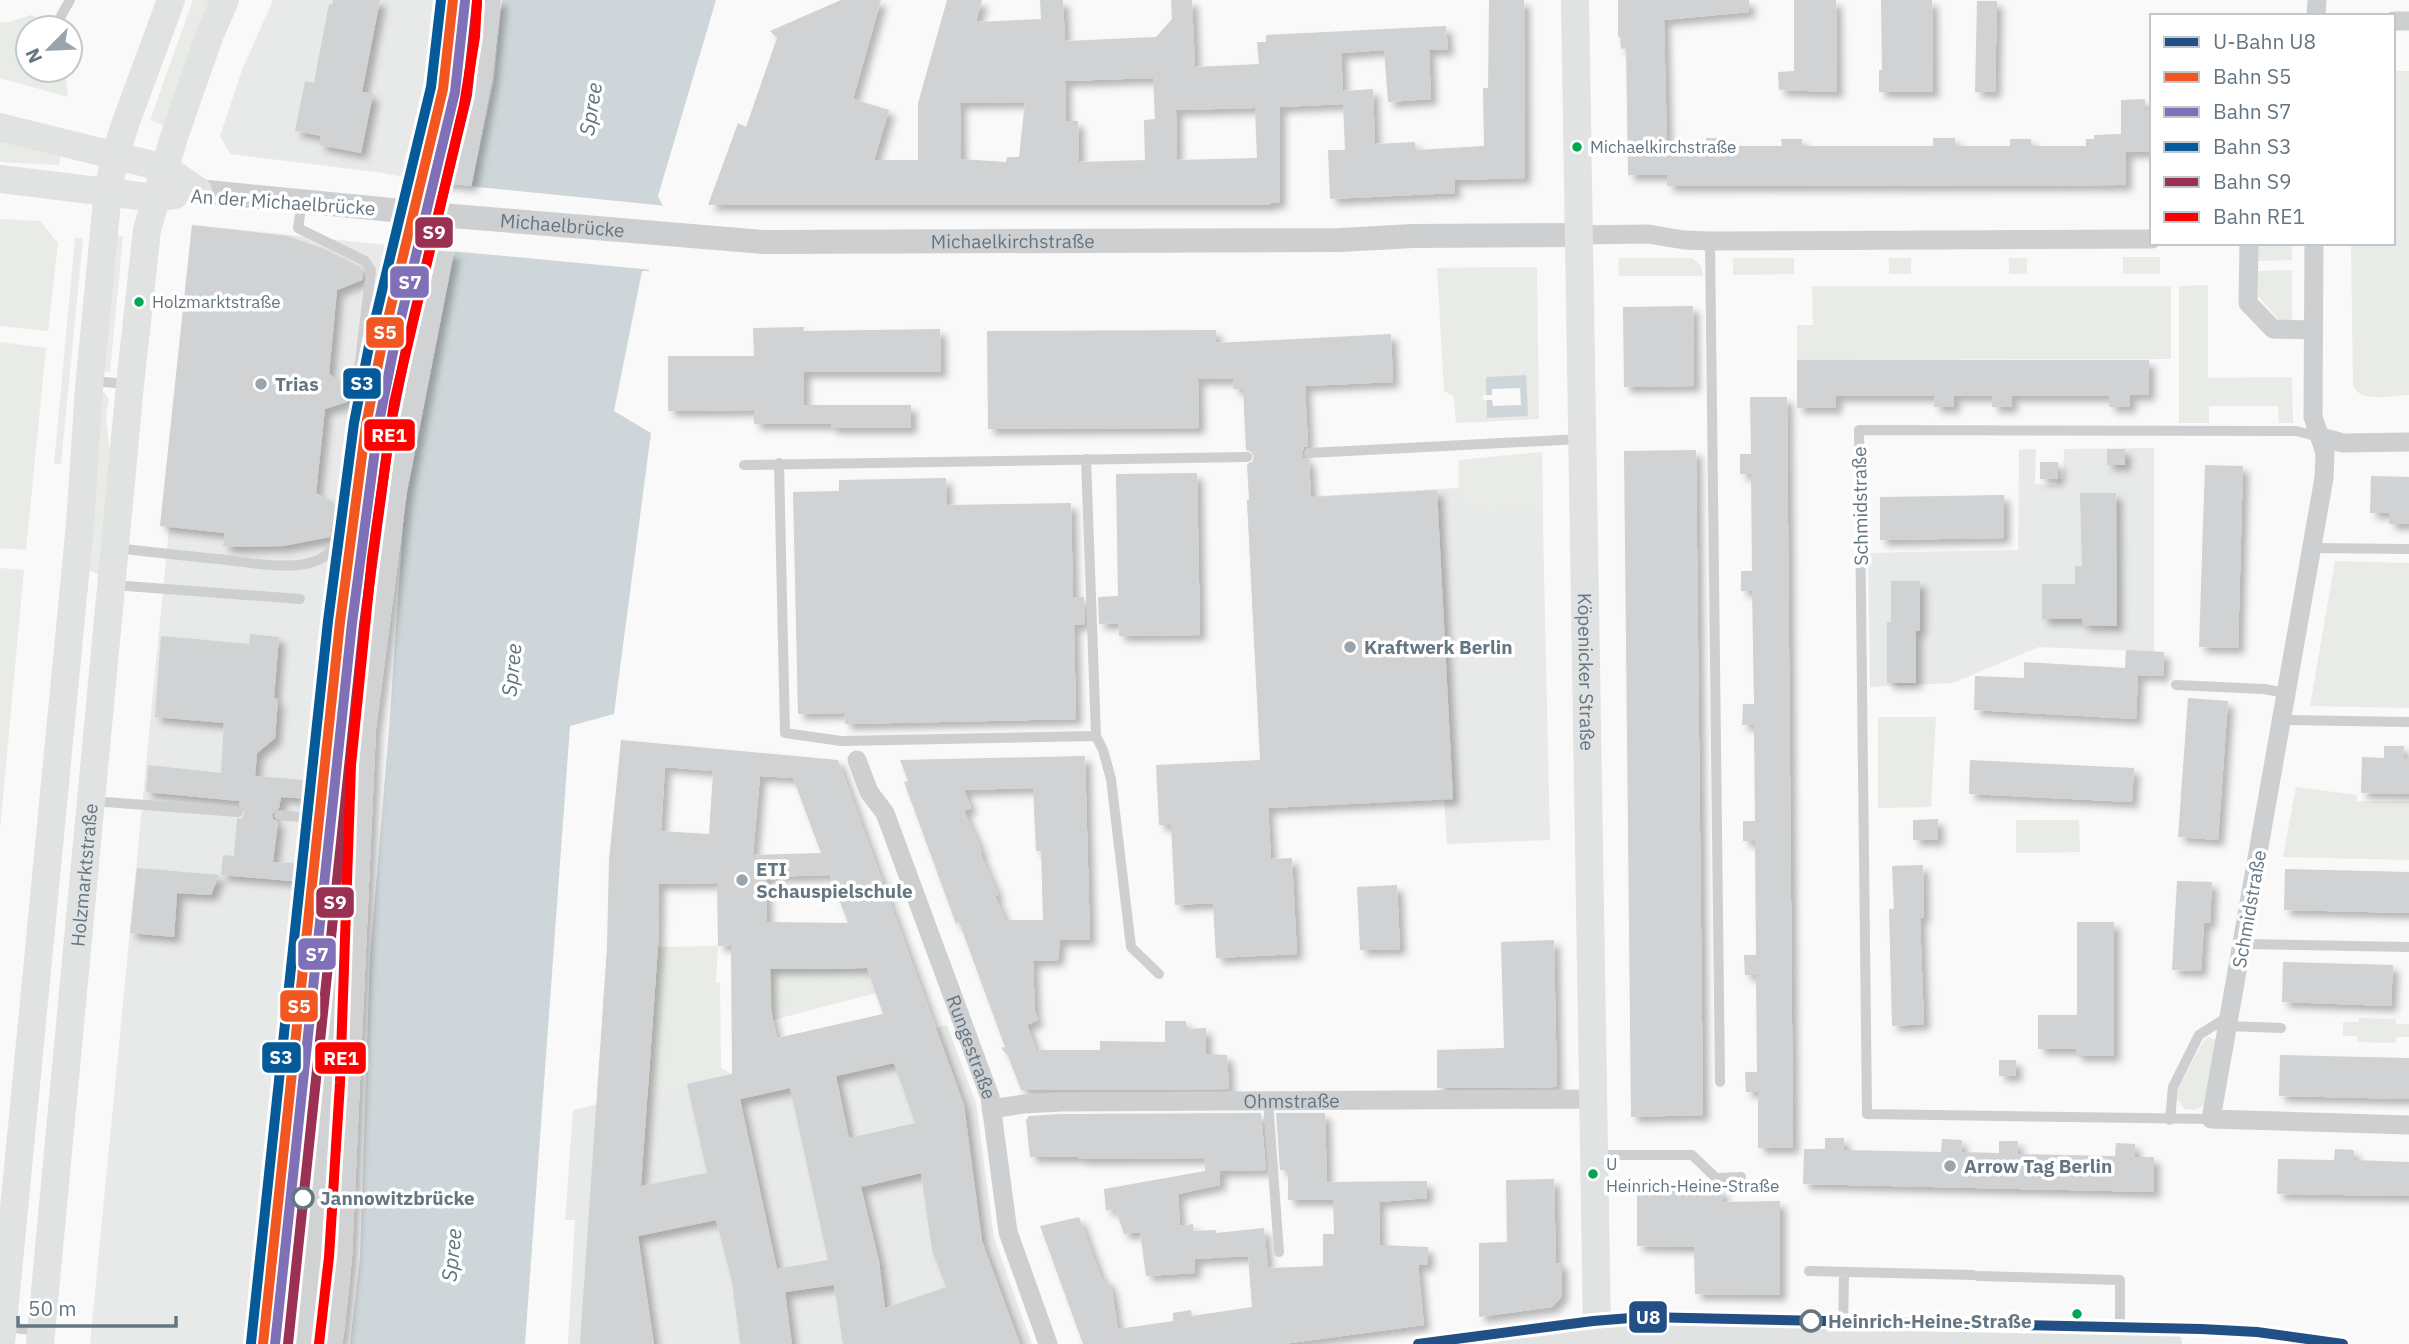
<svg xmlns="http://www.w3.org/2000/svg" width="2409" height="1344" viewBox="0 0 2409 1344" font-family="'IBM Plex Sans',sans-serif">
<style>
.built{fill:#e8e9e9}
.green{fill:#e8ebe6}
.water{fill:#ced6d9}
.pier{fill:#f9f9f9}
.building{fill:#d0d2d3;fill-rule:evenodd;filter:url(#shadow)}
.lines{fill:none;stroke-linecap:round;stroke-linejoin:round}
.service{stroke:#cecfd0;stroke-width:10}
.minor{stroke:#cecfd0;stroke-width:19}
.tertiary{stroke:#cecfd0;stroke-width:24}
.secondary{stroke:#e1e2e2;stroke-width:28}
.rail-1-casing{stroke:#fff;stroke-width:16}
.rail-2-casing{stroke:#fff;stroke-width:16}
.rail-3-casing{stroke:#fff;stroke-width:16}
.rail-4-casing{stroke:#fff;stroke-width:16}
.rail-5-casing{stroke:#fff;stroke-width:16}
.rail-1{stroke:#f25721;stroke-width:10}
.rail-2{stroke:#8070b7;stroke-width:10}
.rail-3{stroke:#055a99;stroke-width:10}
.rail-4{stroke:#9a3052;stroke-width:10}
.rail-5{stroke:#f00;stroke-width:10}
.metro-1-casing{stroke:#fff;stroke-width:16}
.metro-1{stroke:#224f86;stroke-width:10}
.bus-dot{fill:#00a651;stroke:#fff;stroke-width:2.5}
.poi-dot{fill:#99a4ac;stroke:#fff;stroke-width:2.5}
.stop-dot{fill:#fff;stroke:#657683;stroke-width:3.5}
.labels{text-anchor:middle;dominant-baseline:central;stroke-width:7;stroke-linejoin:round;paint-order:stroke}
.bus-label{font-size:17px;fill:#657683;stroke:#fff;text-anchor:start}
.street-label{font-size:19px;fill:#657683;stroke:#fff}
.poi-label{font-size:19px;font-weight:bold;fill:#657683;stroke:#fff;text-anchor:start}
.stop-label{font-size:19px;font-weight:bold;fill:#657683;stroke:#fff;text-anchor:start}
.water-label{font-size:21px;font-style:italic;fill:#60757c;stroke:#fff}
.line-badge{stroke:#fff;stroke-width:2.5}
.badge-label{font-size:19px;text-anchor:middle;font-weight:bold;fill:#fff}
</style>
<defs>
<filter id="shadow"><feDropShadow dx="6" dy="6" stdDeviation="3.5" flood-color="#0004"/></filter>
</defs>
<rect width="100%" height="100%" fill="#f9f9f9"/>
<path class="built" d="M273 0H499L412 179 384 173 230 154 220 136 242 70Z
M192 225 397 246 360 409 332 612 255 1344H90L169 528 160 526Z
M2154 448V652L2039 647 1953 683 1870 687 1868 553 2018 550 2019 450 2036 449 2035 484 2056 485 2058 479H2063L2064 449Z
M1542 483 1550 840 1447 844 1444 800 1263 808 1247 500Z
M947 1025 976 1103 994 1238 1032 1344H568L575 1220H565L573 1110Z"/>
<path class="green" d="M193 0H214L165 126 150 120Z
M31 15 50 24 48 28H28V70H65L68 97 0 78V22H9Z
M2393 71H2409V395C2394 395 2358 404 2353 385L2351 243H2393Z
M0 137 61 153 59 165 0 162Z
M0 219 40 221 58 243 48 331 0 326Z
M116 235 123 236 110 372 102 371Z
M75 238H83L61 464H54Z
M2258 243H2292V260L2258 261Z
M2123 257H2160V274H2123Z
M1619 258H1692L1701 266 1703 276H1618Z
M1733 258H1794V274L1733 275Z
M1889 258H1911V274H1889Z
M2009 258H2027V274H2009Z
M1537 267 1539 419 1456 423 1454 397 1444 391 1437 268Z
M2292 270V320H2279L2258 296V271Z
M2208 285V378L2292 377 2293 423H2279L2278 406H2209V423H2179V286Z
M1812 286H2171V359L1797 360V325H1813Z
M0 342 46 348 26 550 0 548Z
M104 392 109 399 106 418 110 454 102 576 87 569 101 393Z
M1542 452 1543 508C1525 509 1473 518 1463 504 1456 493 1459 473 1459 460Z
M2335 561 2409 563V708L2310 706Z
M0 568 24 570 0 829Z
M1878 717H1936L1931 807 1878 808Z
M2296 787 2357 795V801H2409V860L2283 857Z
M2016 820H2079L2080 852 2016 853Z
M718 946 716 982 720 983 721 1068 732 1074 648 1093 658 947Z
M866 966 876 993 773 1020 770 969H855Z
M2359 1018 2396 1019V1024H2409V1037H2396V1043L2357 1042V1036H2343V1022H2358Z
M2208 1037 2216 1040 2204 1106 2194 1110 2185 1109 2177 1099 2179 1086 2203 1042Z"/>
<path class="water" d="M502 0H716L658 196 663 206 649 271H642L614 411 651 433 614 714 570 726 525 1344H350L360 1257 370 957 389 729 405 498 454 252 473 180 494 80Z
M1526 375 1528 416 1487 418 1486 377Z"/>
<path class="pier" d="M468 186 667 206 653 270 451 251Z
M1520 388 1521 405 1493 406 1492 400H1483V395H1492V389Z"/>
<path class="building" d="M333 0H380L362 92 373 94 361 153 319 145 321 136 295 131 305 81 314 83 329 4 332 5Z
M442 0H501L492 79 471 186 412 179 436 59Z
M841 0H881L853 99 889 110 874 160H918V103L947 0H982L976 22 1041 19 1040 0H1063L1065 41 1156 37 1172 19 1171 0H1192L1195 67 1259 64 1257 42H1266V35L1446 26 1448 50H1429L1431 99 1388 102 1384 50 1341 53 1343 91 1373 89 1375 144 1415 142 1416 150 1484 146 1483 88H1488L1489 0H1524L1525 178 1454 180 1455 193 1330 199 1328 150H1345L1343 104 1280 107V202L1271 203 1269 205H708L738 123 746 127 777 38 770 31ZM1153 78 1155 119 1144 120 1145 160 1079 162 1078 121H1066L1065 81ZM1025 102 1019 157H1007L1006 162 961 159 960 103ZM1255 108 1257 158 1177 160 1176 110Z
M1618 0H1749V12L1664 20 1667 146H1706V138H1727V146H1782L1781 139H1802V146H1933V138H1955V146H2010V139H2031V146H2086V139H2094V135L2121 134V100L2145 99V110H2152V152H2126V185L1667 186V175H1628L1626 48 1621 49 1620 37H1618Z
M1794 0H1836L1837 92 1779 90 1778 72 1794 71Z
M1881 0H1932L1933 92H1879V70H1882Z
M1977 1H1997L1995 92H1975Z
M192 225 287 236 324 249 360 267 363 272 362 280 337 290 329 374 349 387 347 402 325 409 316 493 335 504 330 537 283 546 236 547 223 546 225 533 160 526Z
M397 247 454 252 407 492 376 729 352 1257 345 1326 342 1344H255L303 882 221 875 223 855 234 856 237 819 242 818 245 813 244 808 239 805V801L146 792 148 765 221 773 224 723 155 717 161 636 249 644 250 634 279 637 274 698 278 699 275 738 257 753 255 776 314 781 340 550 346 535 364 391ZM281 797 312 799 305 864 273 862 278 822 273 819 272 814 279 808Z
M1693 306 1694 386 1624 387 1623 307Z
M804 327 803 331 940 329 941 372H804V405H911V428H831V424H754V410L668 411V356H754L753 328Z
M1216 330V343L1391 334 1393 382 1305 386 1308 446 1304 447 1302 453 1303 458 1309 460 1311 497 1437 490 1453 799 1268 808 1271 859 1292 858 1297 954 1216 958 1213 903 1175 905 1171 825H1159L1156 765 1260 760 1247 500H1249L1247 464 1253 461 1254 456 1251 451 1246 450 1243 389H1233V379H1198L1199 428 988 429 987 331Z
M1797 360H2149V395H2130V407H2109V396H2011L2012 407H1992V396H1954V407H1934V396H1836V408H1797Z
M1750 397H1787L1793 1148H1758V1092H1746L1745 1072H1757L1756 975H1745L1744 955H1756L1755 841H1743V821H1755L1754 725H1742L1743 704H1754L1752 591H1741V571H1752L1751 474H1740V454H1751Z
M2107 449H2125V465H2107Z
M1696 450 1703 1115 1631 1117 1624 451Z
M2040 462H2058V479H2040Z
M2205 465 2243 466 2238 648 2199 647Z
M1197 473 1200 635 1119 636 1118 623 1099 624 1098 597 1118 596 1116 474Z
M2371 476 2409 477V524H2389V513H2370Z
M946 478 947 505 1071 503 1073 597H1084L1085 624 1074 625 1076 719 845 724 844 713 798 714 793 492 839 491V480Z
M2080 493H2116L2117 626 2082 625V619H2042V584H2075V566H2082Z
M2004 495V538L1880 540V497Z
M1891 581H1920V630L1916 631V683H1887V622H1891Z
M2126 650 2164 652 2163 676 2138 675 2136 719 1974 710 1975 676 2024 678V662L2125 668Z
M2188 698 2228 701 2218 840 2178 837Z
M621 740 838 760 964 1105 982 1241 1020 1344H843L834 1285 785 1292 792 1344H740L732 1281 716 1220 638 1236 654 1344H580L607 947 609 860ZM665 767 713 771 709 834 661 831ZM760 776 793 778 821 853 753 855ZM830 875 848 923 767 922 766 877ZM717 883 718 946 731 945 732 1074 687 1084 707 1173 641 1186 658 946 659 884ZM867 968 883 1014 777 1038 771 1011 770 969ZM894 1063 915 1123 849 1138 836 1076ZM790 1088 828 1260 777 1269 740 1099ZM921 1173 932 1250 946 1287 885 1308 879 1261 861 1187Z
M2384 746H2404L2403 758H2409V794L2361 793 2362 757 2384 758Z
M1085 756 1090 940H1060L1058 960 1033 961 1035 1012 1038 1020 1027 1025 1036 1050H1100V1041L1165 1042V1021H1186L1187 1029 1206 1028V1054L1227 1055 1229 1089 1021 1090 1008 1056 1001 1048 1005 1047 959 922 956 924 904 782 908 781 900 760ZM1033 788 1036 851H1041L1043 920H1005L995 896 998 895 980 853 982 852 964 811 971 808 964 790Z
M1970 760 2134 768 2132 802 1969 794Z
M1938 819V840H1913V820Z
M1923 865 1924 917 1920 918 1924 1024 1892 1026 1889 909H1894L1892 866Z
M137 868 184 872 219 875 211 895 177 893 174 937 130 933Z
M2285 869 2409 872V913L2284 910Z
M2177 881 2212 882 2210 923H2204L2201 971 2172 970Z
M1397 885 1400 949 1360 950 1357 887Z
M2077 922H2114V1056H2076V1049H2038V1015H2077Z
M1554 940 1557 1087 1437 1088V1050L1504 1048 1501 942Z
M2283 962 2393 965 2391 1006 2282 1002Z
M2280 1055 2409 1058V1099L2279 1096Z
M1999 1060H2016V1076H1999Z
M1261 1113 1266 1170 1220 1171V1185L1178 1194 1180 1226 1193 1224V1231L1216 1230V1233L1264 1228 1268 1268 1323 1266V1234H1334L1333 1200H1288V1170H1280L1276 1113H1325L1327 1182 1427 1181V1198L1379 1202 1380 1245 1428 1247V1265H1418L1424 1325 1283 1344H1083L1040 1226 1079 1217 1102 1280 1107 1278 1112 1291 1118 1329 1173 1321V1313L1191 1310 1192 1316 1252 1307 1248 1256 1195 1259V1273L1146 1276 1140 1232 1124 1234 1115 1208 1106 1211 1104 1189 1205 1171 1204 1158 1081 1159 1078 1157H1030L1026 1120 1029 1116 1062 1114Z
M1825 1138H1844V1150L1941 1152 1942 1139 1962 1140 1961 1152 1999 1153V1141H2018L2017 1154 2115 1156 2116 1143 2135 1144V1157H2154V1192L1803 1184 1804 1149H1825Z
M2335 1149 2354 1150V1160L2409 1162V1196L2277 1194 2278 1159 2334 1160Z
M1554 1179 1556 1263H1562V1296L1552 1307 1479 1317V1243L1507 1242 1506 1180Z
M1637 1189H1722L1723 1202 1780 1201V1295L1695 1294 1694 1247 1637 1246Z"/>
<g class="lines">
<path class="service" d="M57 23 70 0
M1710 241 1720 1082
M93 381 127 384
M1309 453 1581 439
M1086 459 1096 736 1103 750 1111 779 1131 947 1159 974
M779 463 785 733 841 741 1096 736
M744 465 1247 457
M117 548C151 552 185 556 219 559 245 562 291 571 316 561 329 556 335 547 339 534L371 270 365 261 298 228 302 202
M2312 548 2409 549
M113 585 300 599
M2176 685 2264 689 2286 693
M2281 720 2409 722
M92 801 238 812
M279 815 300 817
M2243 944 2409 947
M2228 1026 2281 1028
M1268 1101 1279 1252
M2211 1119 1867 1114 1859 430 2296 431 2320 437
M2170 1120 2173 1087 2199 1035 2229 1016
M1597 1155H1692L1716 1178 1741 1177
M1809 1271 1973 1275
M1978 1276 2120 1280V1342
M6 1327 40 1331
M1843 1335 1844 1272"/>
<g class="minor">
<path d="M2316 16 2317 0"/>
<path d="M2393 21H2409"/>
<path d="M1579 235 1648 234 1684 240 1710 241 2152 239"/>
<path d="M2249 243 2248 303 2273 329 2313 330"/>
<path d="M2314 243 2313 417 2325 453 2324 478 2211 1119 2409 1125"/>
<path d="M2321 437 2343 443 2409 442"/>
<path id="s1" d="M857 760 869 792 885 813 990 1097 1008 1232 1048 1344"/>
<path id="s2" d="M991 1109 1023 1104 1062 1102 1592 1099"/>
</g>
<path class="tertiary" id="s3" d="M198 191 453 216 764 242 1340 240 1413 236 1579 235"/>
<g class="secondary">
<path id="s4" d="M1575 0 1597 1332"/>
<path d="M0 127 165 168 198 191"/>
<path d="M0 179 155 198 175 195"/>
<path d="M1 1344 80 524 89 388 108 191 115 156 126 122 171 0"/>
<path id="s5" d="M40 1344 130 385 147 230 174 137 210 34 225 0"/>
<path d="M1464 1344 1597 1332H1654L2168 1344"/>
</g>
<g class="rail-1-casing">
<path id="rail-1" d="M263 1344 340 622 366 425 382 344 443 89 453 0"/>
</g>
<g class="rail-2-casing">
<path id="rail-2" d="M275 1344 352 623 378 427 394 347 455 92 465 1"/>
</g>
<g class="rail-3-casing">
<path id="rail-3" d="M251 1343 328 621 354 423 370 341 431 87 441 0"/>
</g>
<g class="rail-4-casing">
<path id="rail-4" d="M288 1344 364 625 390 429 406 349 467 95 477 3"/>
</g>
<g class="rail-5-casing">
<path id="rail-5" d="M319 1344 329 1257 340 1083 351 765 372 558 394 403 464 105 475 37 477 0"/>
</g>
<use href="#rail-1" class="rail-1"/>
<use href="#rail-2" class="rail-2"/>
<use href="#rail-3" class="rail-3"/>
<use href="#rail-4" class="rail-4"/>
<use href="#rail-5" class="rail-5"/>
<g class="metro-1-casing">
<path id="metro-1" d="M1418 1344 1593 1321 1643 1317 2201 1329 2257 1332 2343 1344"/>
</g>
<use href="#metro-1" class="metro-1"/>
</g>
<g class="bus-dot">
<circle cx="1577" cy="147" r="6"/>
<circle cx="139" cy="302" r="6"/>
<circle cx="1593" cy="1174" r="6"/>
<circle cx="2077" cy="1314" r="6"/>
</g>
<g class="poi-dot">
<circle cx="261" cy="384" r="7"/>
<circle cx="1350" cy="647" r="7"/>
<circle cx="742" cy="880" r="7"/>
<circle cx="1950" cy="1166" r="7"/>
</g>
<g class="stop-dot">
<circle cx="303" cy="1198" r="10"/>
<circle cx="1811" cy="1321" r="10"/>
</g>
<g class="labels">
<g class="bus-label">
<text x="1590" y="147">Michaelkirchstraße</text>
<text x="152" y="302">Holzmarktstraße</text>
<text x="1606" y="1164">U<tspan x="1606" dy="22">Heinrich-Heine-Straße</tspan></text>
</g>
<g class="street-label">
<text transform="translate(283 202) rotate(4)">An der Michaelbrücke</text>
<text stroke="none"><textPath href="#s3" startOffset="366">Michaelbrücke</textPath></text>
<text stroke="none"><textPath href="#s3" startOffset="817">Michaelkirchstraße</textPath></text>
<text transform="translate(1860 506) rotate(-91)">Schmidstraße</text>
<text stroke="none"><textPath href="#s4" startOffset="672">Köpenicker Straße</textPath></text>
<text stroke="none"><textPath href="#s5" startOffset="471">Holzmarktstraße</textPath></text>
<text transform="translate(2249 909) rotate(-80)">Schmidstraße</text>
<text stroke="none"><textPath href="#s1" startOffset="310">Rungestraße</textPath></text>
<text stroke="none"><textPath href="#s2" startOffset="301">Ohmstraße</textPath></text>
</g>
<g class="poi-label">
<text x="275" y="384">Trias</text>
<text x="1364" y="647">Kraftwerk Berlin</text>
<text x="756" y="869">ETI<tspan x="756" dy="22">Schauspielschule</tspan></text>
<text x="1964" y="1166">Arrow Tag Berlin</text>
</g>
<g class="stop-label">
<text x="320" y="1198">Jannowitzbrücke</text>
<text x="1828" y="1321">Heinrich-Heine-Straße</text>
</g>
<g class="water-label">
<text transform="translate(590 109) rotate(-81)">Spree</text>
<text transform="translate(511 670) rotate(-84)">Spree</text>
<text transform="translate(451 1255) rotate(-84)">Spree</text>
</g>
</g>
<g class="line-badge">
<rect x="414" y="216" width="40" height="33" rx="7" fill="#9a3052"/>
<rect x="389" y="265" width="41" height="34" rx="7" fill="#8070b7"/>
<rect x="365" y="316" width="40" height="33" rx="7" fill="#f25721"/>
<rect x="342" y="367" width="40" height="33" rx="7" fill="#055a99"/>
<rect x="363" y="418" width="53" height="34" rx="7" fill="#f00"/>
<rect x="315" y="886" width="40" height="33" rx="7" fill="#9a3052"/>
<rect x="297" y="937" width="40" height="34" rx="7" fill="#8070b7"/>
<rect x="279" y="989" width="40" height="34" rx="7" fill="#f25721"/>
<rect x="261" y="1041" width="41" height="33" rx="7" fill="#055a99"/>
<rect x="314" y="1041" width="53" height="34" rx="7" fill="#f00"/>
<rect x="1628" y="1300" width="40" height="34" rx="7" fill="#224f86"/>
</g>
<g class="badge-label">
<text x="434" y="239">S9</text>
<text x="410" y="289">S7</text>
<text x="385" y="339">S5</text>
<text x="362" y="390">S3</text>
<text x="389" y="442">RE1</text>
<text x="335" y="909">S9</text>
<text x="317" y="961">S7</text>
<text x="299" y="1013">S5</text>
<text x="281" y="1064">S3</text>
<text x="341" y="1065">RE1</text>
<text x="1648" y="1324">U8</text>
</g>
<rect x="2150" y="14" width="245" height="231" fill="#ffffff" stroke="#c1c8cd" stroke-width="2"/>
<rect x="2164" y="37" width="35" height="10" fill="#224f86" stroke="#c1c8cd" stroke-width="2"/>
<text x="2213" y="49" font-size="21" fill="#657683">U-Bahn U8</text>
<rect x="2164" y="72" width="35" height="10" fill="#f25721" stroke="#c1c8cd" stroke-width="2"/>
<text x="2213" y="84" font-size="21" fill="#657683">Bahn S5</text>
<rect x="2164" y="107" width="35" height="10" fill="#8070b7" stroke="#c1c8cd" stroke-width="2"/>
<text x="2213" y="119" font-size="21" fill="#657683">Bahn S7</text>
<rect x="2164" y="142" width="35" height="10" fill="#055a99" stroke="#c1c8cd" stroke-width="2"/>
<text x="2213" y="154" font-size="21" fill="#657683">Bahn S3</text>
<rect x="2164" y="177" width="35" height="10" fill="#9a3052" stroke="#c1c8cd" stroke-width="2"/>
<text x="2213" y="189" font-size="21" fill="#657683">Bahn S9</text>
<rect x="2164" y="212" width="35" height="10" fill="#ff0000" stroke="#c1c8cd" stroke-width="2"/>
<text x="2213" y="224" font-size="21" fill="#657683">Bahn RE1</text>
<g transform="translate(49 49) rotate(246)"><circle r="33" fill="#ffffff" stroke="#c1c8cd" stroke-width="2"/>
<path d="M0-5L12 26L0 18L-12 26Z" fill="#99a4ac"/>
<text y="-10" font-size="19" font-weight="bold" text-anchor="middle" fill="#657683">N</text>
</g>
<path d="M18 1316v10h158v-10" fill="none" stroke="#657683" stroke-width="3.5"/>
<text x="28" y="1316" font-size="21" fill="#657683" stroke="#ffffff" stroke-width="5" paint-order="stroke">50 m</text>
</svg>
